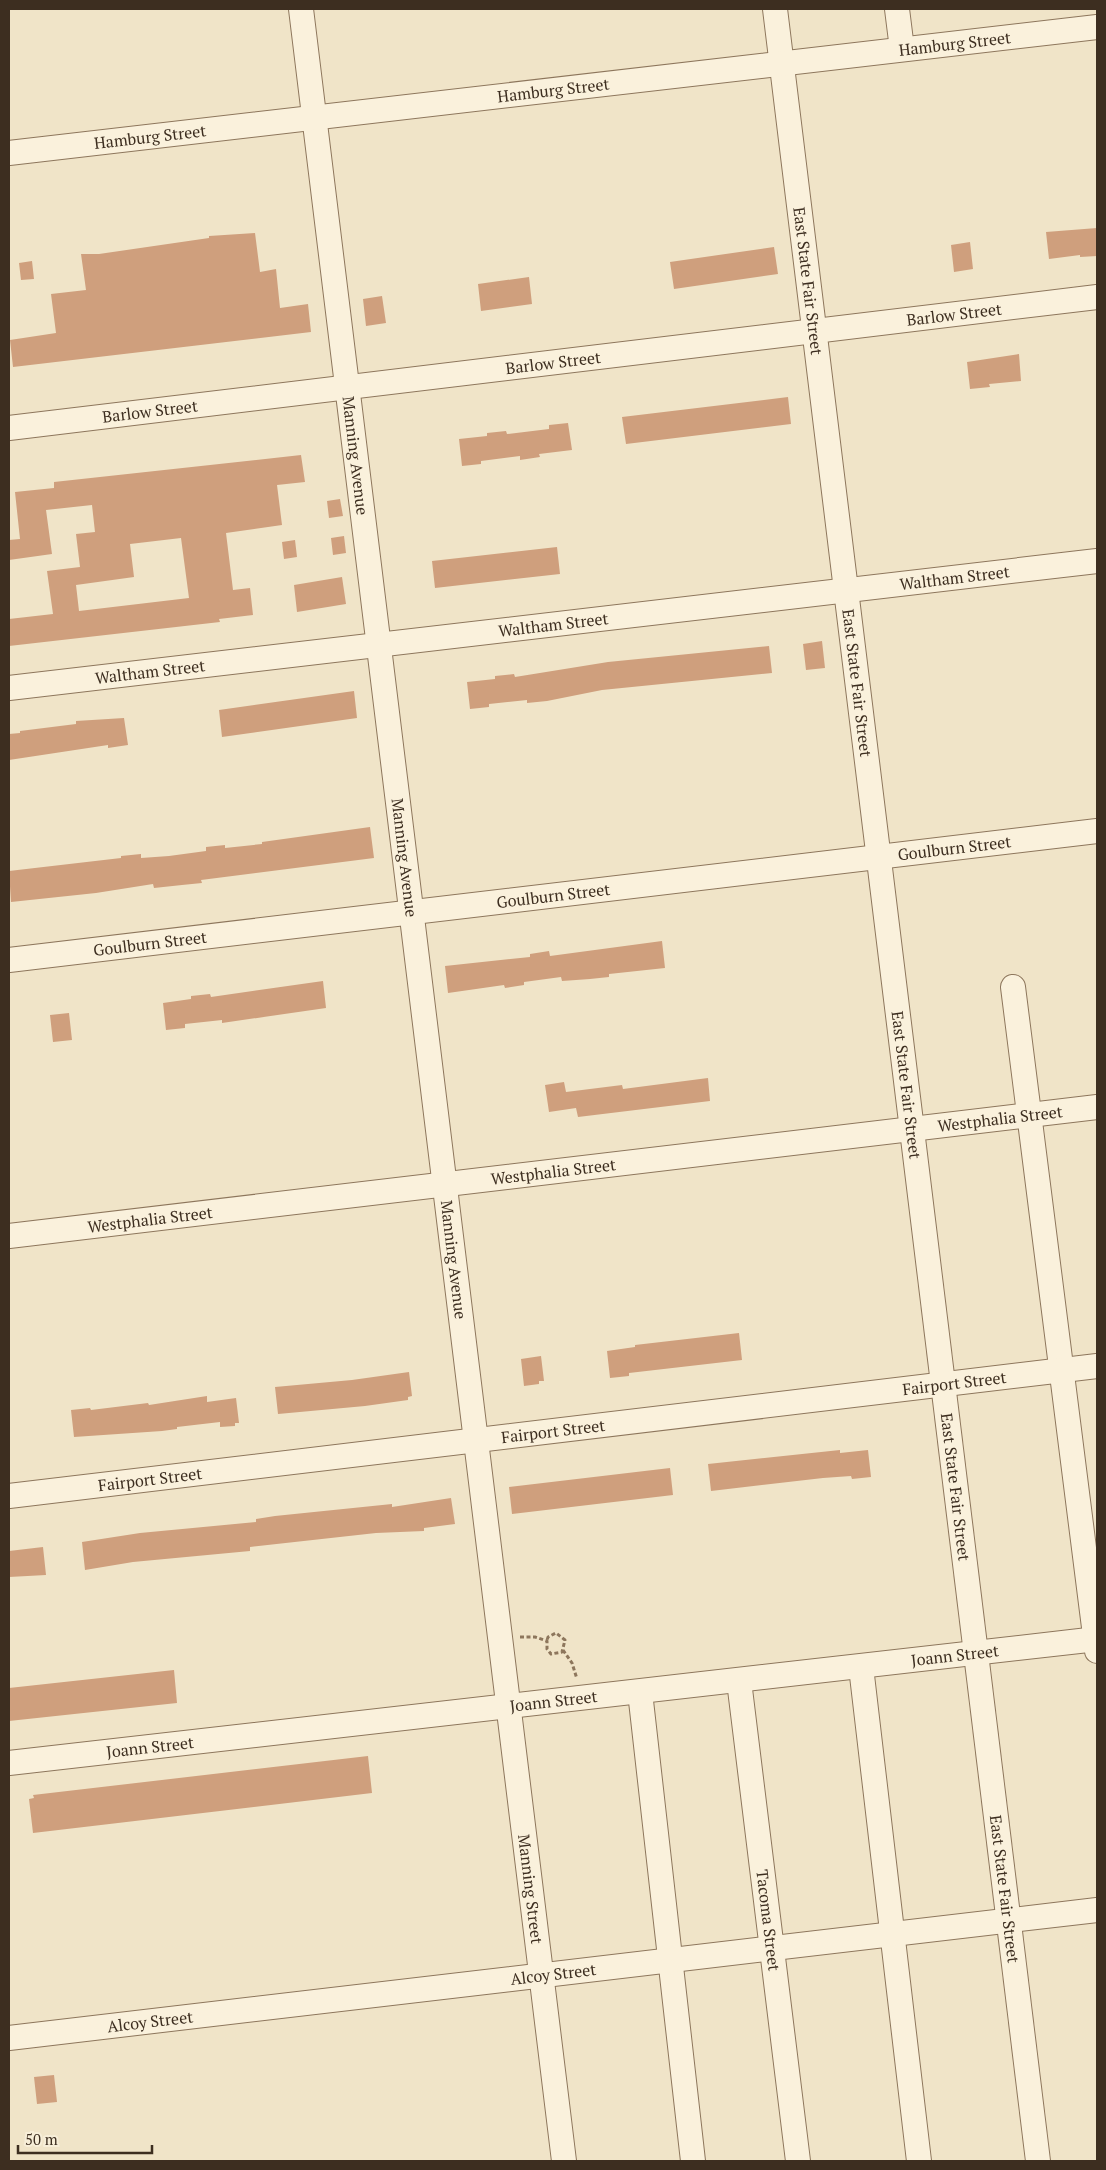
<svg xmlns="http://www.w3.org/2000/svg" width="1106" height="2170" viewBox="0 0 1106 2170" font-family="'PT Serif',serif">
<style>
.building{fill:#cf9f7d;fill-rule:evenodd}
.lines{fill:none;stroke-linecap:round;stroke-linejoin:round}
.minor-casing{stroke:#8d765c;stroke-width:26}
.path{stroke:#8d765c;stroke-width:3;stroke-dasharray:4 2.5;stroke-linecap:butt}
.minor{stroke:#faf1dc;stroke-width:24}
.labels{text-anchor:middle;dominant-baseline:central;stroke-width:4.5;stroke-linejoin:round;paint-order:stroke}
.street-label{font-size:16px;fill:#3d2e20;stroke:#f7eed8}
</style>
<rect width="100%" height="100%" fill="#f0e4c8"/>
<path class="building" d="M1097 228V256L1080 257V255L1049 259 1046 232Z
M255 233 260 272 276 269 280 308 308 304 311 332 13 367 10 340 56 333 51 294 86 290 81 254H99L209 238V236Z
M970 242 973 269 954 272 951 245Z
M774 247 778 274 674 289 670 262Z
M32 261 34 279 21 280 19 263Z
M529 277 532 304 481 311 478 284Z
M382 296 386 323 366 326 363 299Z
M1019 354 1021 381 989 384 990 387 970 389 967 362Z
M788 397 791 424 626 444 622 417Z
M568 423 572 450 539 454 540 457 520 460V456L481 461V464L462 466 459 439 487 436V433L506 431 507 434 549 429V425Z
M301 455 305 482 277 485 282 525 226 533 233 590 250 588 253 615 219 619 220 622 9 646V619L53 614 47 571 80 567 76 534 95 532 92 505 46 510 52 554 9 560V540L20 539 15 492 54 488V482ZM181 538 189 598 79 611 76 585 134 577 130 544Z
M340 499 343 516 329 518 327 501Z
M344 536 346 553 333 555 331 538Z
M295 540 297 557 284 559 282 542Z
M557 547 560 574 435 588 432 561Z
M342 577 346 604 297 612 294 585Z
M822 641 825 668 806 670 803 644Z
M769 646 772 673 602 690 547 701 527 703V700L489 704V707L470 709 467 682 495 679V676L514 674 515 677 608 662Z
M354 691 357 718 222 737 219 710Z
M124 718 128 745 108 748V745L9 760V734L20 733V731L76 724V721Z
M370 827 374 858 201 880 202 883 182 885 154 888 153 884 96 893 11 902 9 871 121 858V856L141 854V858L169 856 206 851V847L225 845V848L262 844V842Z
M662 941 665 968 609 974V977L590 979 562 981 561 977 524 982V985L505 988 504 985 448 993 445 966 530 957V954L549 951 550 956Z
M323 981 326 1008 222 1023V1020L185 1024V1028L166 1030 163 1003 191 999V996L210 994 211 997Z
M69 1013 72 1040 53 1042 50 1015Z
M708 1078 710 1101 578 1117 576 1108 549 1112 545 1085 564 1082 566 1092 622 1085 623 1089Z
M739 1333 742 1360 629 1373V1376L610 1378 607 1351 635 1347V1345Z
M541 1356 544 1381H539V1384L524 1386 521 1359Z
M409 1372 412 1396 408 1397V1400L365 1406 278 1414 275 1387 352 1380Z
M207 1396V1402L236 1398 239 1423H235V1426L220 1427V1422L177 1427V1429L162 1431 74 1437 71 1410 90 1408 91 1410 148 1403 149 1405Z
M840 1450V1453L868 1450 871 1477 852 1479 851 1476 823 1478 711 1491 708 1464Z
M670 1468 673 1495 512 1514 509 1487Z
M451 1498 455 1524 424 1528V1531L376 1533 250 1547V1551L133 1562 85 1570 82 1542 140 1533 256 1522V1519L275 1516 392 1504V1507Z
M43 1547 46 1575 9 1577V1551Z
M174 1670 177 1703 9 1721V1688Z
M368 1756 372 1793 33 1833 29 1799 34 1798 33 1795Z
M54 2075 57 2102 37 2104 34 2077Z"/>
<g class="lines">
<g class="minor-casing">
<g id="minor">
<path id="s1" d="M301 9 564 2161"/>
<path id="s2" d="M775 9 1038 2161"/>
<path d="M897 9 902 49"/>
<path id="s3" d="M9 153 1097 27"/>
<path id="s4" d="M9 428 1097 297"/>
<path id="s5" d="M9 688 1097 561"/>
<path id="s6" d="M9 960 1097 831"/>
<path d="M1013 987 1097 1651"/>
<path id="s7" d="M9 1236 1097 1107"/>
<path id="s8" d="M9 1496 1097 1366"/>
<path d="M861 1667 919 2161"/>
<path id="s9" d="M739 1681 798 2161"/>
<path d="M640 1692 693 2161"/>
<path id="s10" d="M9 1763 1097 1639"/>
<path id="s11" d="M9 2038 1097 1910"/>
</g>
</g>
<path class="path" d="M520 1637H535L547 1641V1649L551 1654 562 1652 565 1640 556 1633 548 1637 547 1641
M563 1650 572 1663 577 1679"/>
<use href="#minor" class="minor"/>
</g>
<g class="labels">
<g class="street-label">
<text stroke="none"><textPath href="#s3" startOffset="952">Hamburg Street</textPath></text>
<text stroke="none"><textPath href="#s3" startOffset="548">Hamburg Street</textPath></text>
<text stroke="none"><textPath href="#s3" startOffset="142">Hamburg Street</textPath></text>
<text stroke="none"><textPath href="#s2" startOffset="274">East State Fair Street</textPath></text>
<text stroke="none"><textPath href="#s4" startOffset="952">Barlow Street</textPath></text>
<text stroke="none"><textPath href="#s4" startOffset="548">Barlow Street</textPath></text>
<text stroke="none"><textPath href="#s4" startOffset="142">Barlow Street</textPath></text>
<text stroke="none"><textPath href="#s1" startOffset="450">Manning Avenue</textPath></text>
<text stroke="none"><textPath href="#s5" startOffset="952">Waltham Street</textPath></text>
<text stroke="none"><textPath href="#s5" startOffset="548">Waltham Street</textPath></text>
<text stroke="none"><textPath href="#s5" startOffset="142">Waltham Street</textPath></text>
<text stroke="none"><textPath href="#s2" startOffset="679">East State Fair Street</textPath></text>
<text stroke="none"><textPath href="#s6" startOffset="952">Goulburn Street</textPath></text>
<text stroke="none"><textPath href="#s1" startOffset="855">Manning Avenue</textPath></text>
<text stroke="none"><textPath href="#s6" startOffset="548">Goulburn Street</textPath></text>
<text stroke="none"><textPath href="#s6" startOffset="142">Goulburn Street</textPath></text>
<text stroke="none"><textPath href="#s2" startOffset="1084">East State Fair Street</textPath></text>
<text stroke="none"><textPath href="#s7" startOffset="998">Westphalia Street</textPath></text>
<text stroke="none"><textPath href="#s7" startOffset="548">Westphalia Street</textPath></text>
<text stroke="none"><textPath href="#s7" startOffset="142">Westphalia Street</textPath></text>
<text stroke="none"><textPath href="#s1" startOffset="1260">Manning Avenue</textPath></text>
<text stroke="none"><textPath href="#s8" startOffset="952">Fairport Street</textPath></text>
<text stroke="none"><textPath href="#s8" startOffset="548">Fairport Street</textPath></text>
<text stroke="none"><textPath href="#s8" startOffset="142">Fairport Street</textPath></text>
<text stroke="none"><textPath href="#s2" startOffset="1489">East State Fair Street</textPath></text>
<text stroke="none"><textPath href="#s10" startOffset="952">Joann Street</textPath></text>
<text stroke="none"><textPath href="#s10" startOffset="548">Joann Street</textPath></text>
<text stroke="none"><textPath href="#s10" startOffset="142">Joann Street</textPath></text>
<text stroke="none"><textPath href="#s1" startOffset="1894">Manning Street</textPath></text>
<text stroke="none"><textPath href="#s2" startOffset="1894">East State Fair Street</textPath></text>
<text stroke="none"><textPath href="#s9" startOffset="241">Tacoma Street</textPath></text>
<text stroke="none"><textPath href="#s11" startOffset="548">Alcoy Street</textPath></text>
<text stroke="none"><textPath href="#s11" startOffset="142">Alcoy Street</textPath></text>
</g>
</g>
<rect width="1106" height="2170" fill="none" stroke="#3d2e20" stroke-width="20"/>
<path d="M18 2145v8h134v-8" fill="none" stroke="#3d2e20" stroke-width="2.5"/>
<text x="25" y="2145" font-size="15" fill="#3d2e20" stroke="#f7eed8" stroke-width="4" paint-order="stroke">50 m</text>
</svg>
